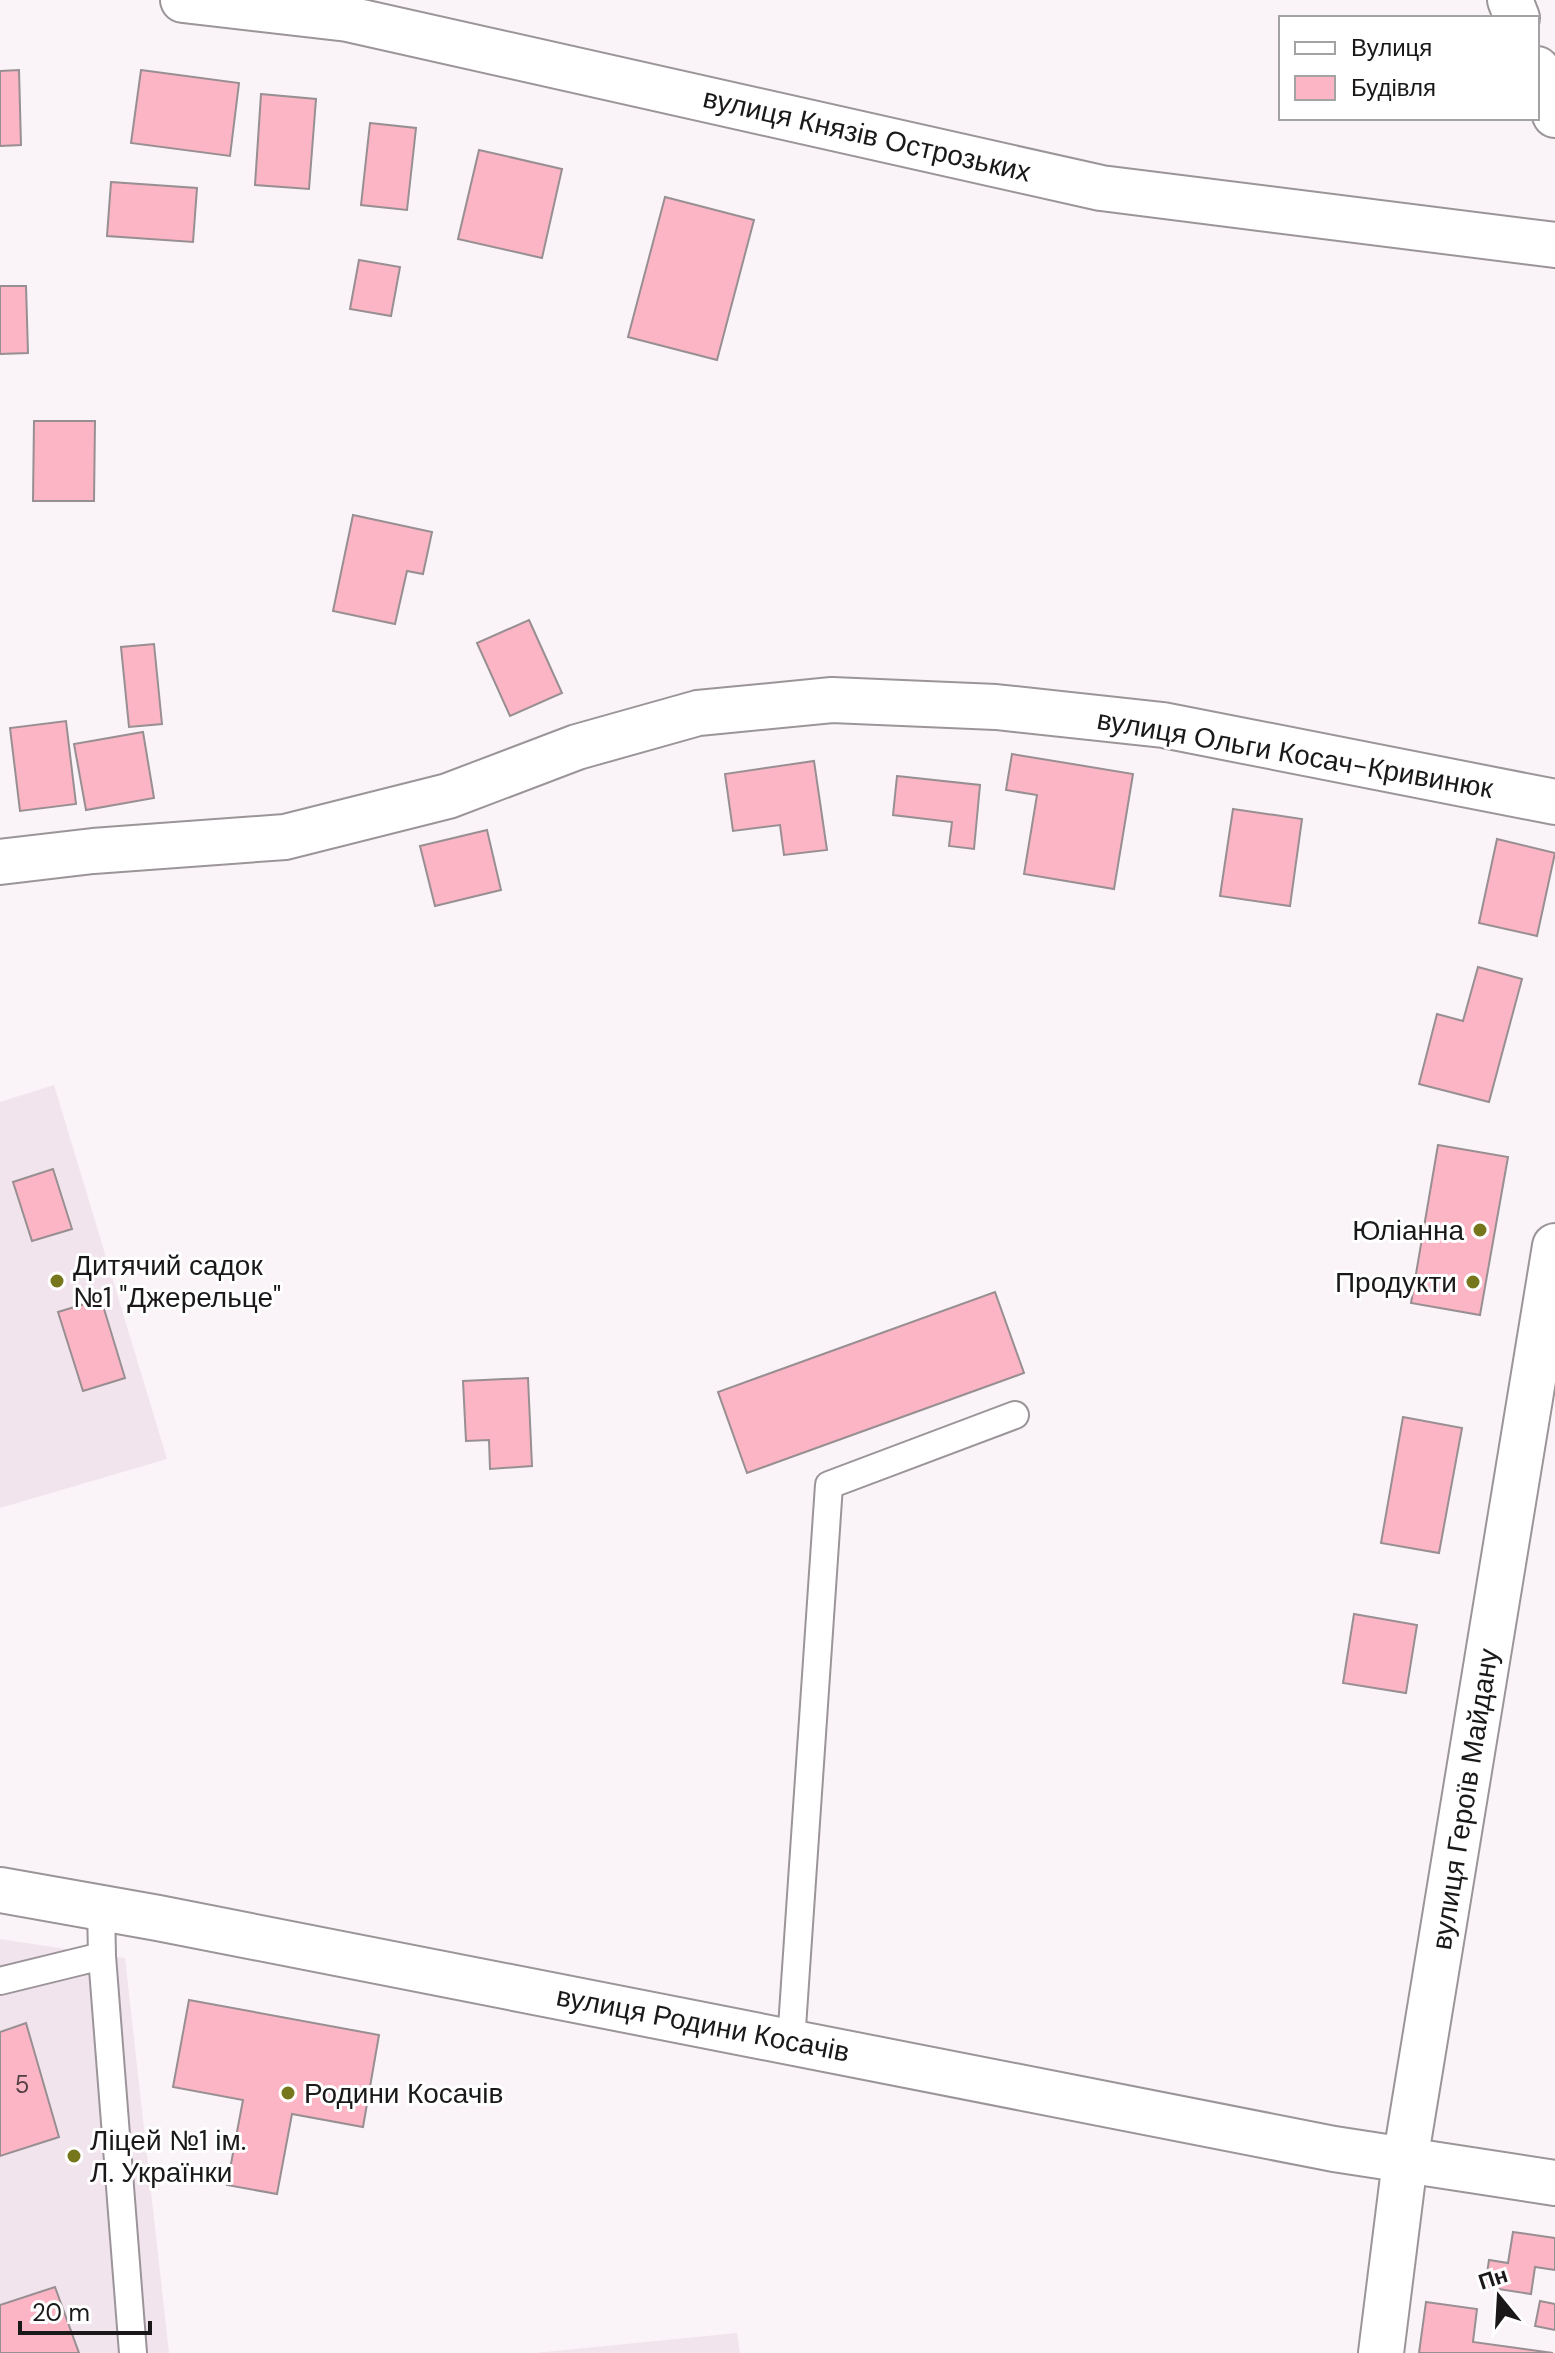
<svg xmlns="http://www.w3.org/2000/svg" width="1555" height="2353" viewBox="0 0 1555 2353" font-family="'DM Sans',sans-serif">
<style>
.built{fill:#f2e4ed}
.building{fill:#fcb5c5;stroke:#978f91;stroke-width:2}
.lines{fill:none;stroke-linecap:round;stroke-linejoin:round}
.service-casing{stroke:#9b9499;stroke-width:30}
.minor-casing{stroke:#9b9499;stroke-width:48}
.service{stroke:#fff;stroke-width:26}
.minor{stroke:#fff;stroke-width:44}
.poi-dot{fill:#76771d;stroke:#fff;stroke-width:3}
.labels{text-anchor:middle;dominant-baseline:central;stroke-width:6;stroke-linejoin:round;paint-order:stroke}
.number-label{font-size:24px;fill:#523f44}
.street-label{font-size:28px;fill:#1a1819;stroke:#fff}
.poi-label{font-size:28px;fill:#1a1819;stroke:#fff;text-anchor:start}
</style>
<rect width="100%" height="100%" fill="#faf3f7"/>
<path class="built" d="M54 1085 167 1459 0 1508V1102Z
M0 1939 125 1958 169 2353H0Z
M737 2333 740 2353H535Z"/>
<path class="building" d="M19 70 21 145 0 146V71Z
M141 70 239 83 230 156 131 143Z
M261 94 316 99 309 189 255 185Z
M370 123 416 128 407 210 361 205Z
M479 150 562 169 542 258 458 239Z
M111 182 197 188 193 242 107 236Z
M665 197 754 220 717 360 628 337Z
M359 260 400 267 391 316 350 309Z
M0 286H26L28 353 0 354Z
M34 421H95L94 501H33Z
M353 515 432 532 423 574 407 571 395 624 333 611Z
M529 620 562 693 510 716 477 643Z
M154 644 162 724 129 727 121 647Z
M66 721 76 804 20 811 10 728Z
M143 732 154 798 86 810 74 744Z
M1012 754 1133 774 1114 889 1024 874 1037 795 1006 790Z
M814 761 827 850 784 855 780 825 733 831 725 774Z
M897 776 980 785 974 849 949 846 952 822 893 815Z
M1233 809 1302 819 1290 906 1220 896Z
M487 830 501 890 435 906 420 846Z
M1497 839 1555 853 1537 936 1479 923Z
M1478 967 1522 979 1489 1102 1419 1084 1437 1014 1463 1021Z
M1438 1145 1508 1157 1480 1315 1411 1303Z
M53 1169 72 1229 32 1241 13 1182Z
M995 1292 1024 1373 747 1473 718 1392Z
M101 1299 125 1378 83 1391 58 1312Z
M528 1378 532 1466 490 1469 489 1440 466 1441 463 1381Z
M1403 1417 1462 1428 1439 1553 1381 1543Z
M1354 1614 1417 1625 1406 1693 1343 1683Z
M189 2000 379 2035 363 2127 292 2114 277 2194 227 2185 243 2100 173 2087Z
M26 2023 59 2137 0 2156V2032Z
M1513 2232 1555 2238V2270L1535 2267 1531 2294 1485 2287 1489 2260 1508 2263Z
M55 2287 79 2353H0V2305Z
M1540 2301 1555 2304V2330L1535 2326Z
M1426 2302 1477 2309 1473 2342 1553 2353H1419Z"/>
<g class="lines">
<g class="service-casing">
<path id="service" d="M101 1907 102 1956 133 2353
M0 1981 102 1956
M791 2042 829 1485 1015 1415"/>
</g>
<g class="minor-casing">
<path id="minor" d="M183 0 348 19 1101 188 1555 245
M1510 0 1517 18
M1537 69 1555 115
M0 862 93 851 285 837 448 796 577 747 698 713 832 700 996 707 1163 725 1555 802
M0 1890 158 1918 1334 2149 1555 2183
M1381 2353 1405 2161 1555 1246"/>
</g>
<use href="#service" class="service"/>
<use href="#minor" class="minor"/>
</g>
<g class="poi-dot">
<circle cx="1480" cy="1230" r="8"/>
<circle cx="57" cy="1281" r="8"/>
<circle cx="1473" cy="1282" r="8"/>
<circle cx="288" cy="2093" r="8"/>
<circle cx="74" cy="2156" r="8"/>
</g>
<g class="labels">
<g class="number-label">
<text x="22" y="2084">5</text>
</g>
<g class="street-label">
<text transform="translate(867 135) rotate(13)">вулиця Князів Острозьких</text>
<text transform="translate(1295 754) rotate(10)">вулиця Ольги Косач-Кривинюк</text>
<text transform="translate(1465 1799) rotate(-81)">вулиця Героїв Майдану</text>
<text transform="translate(703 2024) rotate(11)">вулиця Родини Косачів</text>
</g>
<g class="poi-label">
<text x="1464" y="1230" text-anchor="end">Юліанна</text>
<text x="73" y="1265">Дитячий садок<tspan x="73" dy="32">№1 "Джерельце"</tspan></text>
<text x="1457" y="1282" text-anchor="end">Продукти</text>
<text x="304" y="2093">Родини Косачів</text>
<text x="90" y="2140">Ліцей №1 ім.<tspan x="90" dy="32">Л. Українки</tspan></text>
</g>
</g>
<rect x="1279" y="16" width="260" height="104" fill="#ffffff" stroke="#a3a3a3" stroke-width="2"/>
<rect x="1295" y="42" width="40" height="12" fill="#ffffff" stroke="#a3a3a3" stroke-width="2"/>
<text x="1351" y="56" font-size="24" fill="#1a1819">Вулиця</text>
<rect x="1295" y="76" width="40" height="24" fill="#fcb5c5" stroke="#a3a3a3" stroke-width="2"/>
<text x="1351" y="96" font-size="24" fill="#1a1819">Будівля</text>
<g transform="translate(1499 2297) rotate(342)" stroke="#ffffff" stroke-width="6" paint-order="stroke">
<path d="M0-6L14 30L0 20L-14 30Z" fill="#1a1819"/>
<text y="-12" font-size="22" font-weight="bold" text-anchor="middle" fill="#1a1819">Пн</text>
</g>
<path d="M20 2321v12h130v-12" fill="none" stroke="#1a1819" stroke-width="4"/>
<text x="32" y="2321" font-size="24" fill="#1a1819" stroke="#ffffff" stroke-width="6" paint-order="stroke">20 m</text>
</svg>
